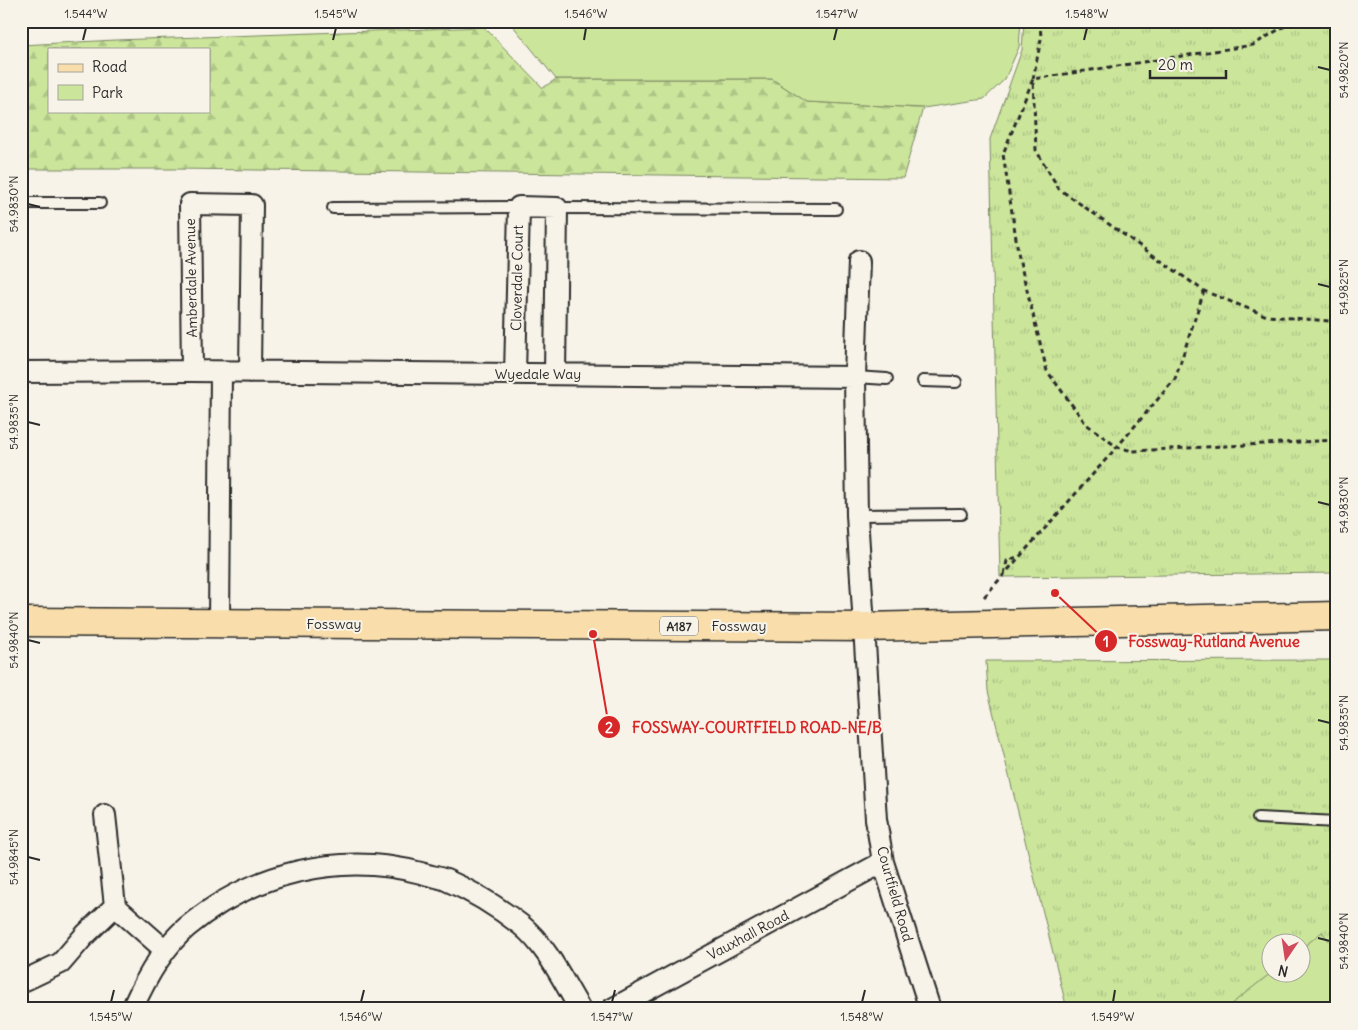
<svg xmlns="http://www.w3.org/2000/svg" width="1358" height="1030" viewBox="0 0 1358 1030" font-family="Delius,sans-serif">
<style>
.grass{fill:url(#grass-tufts);stroke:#7b8863;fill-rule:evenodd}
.forest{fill:url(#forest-firs);stroke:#7b8863;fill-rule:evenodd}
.park{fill:#cbe59b;stroke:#7b8863}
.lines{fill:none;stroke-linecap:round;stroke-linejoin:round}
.lane-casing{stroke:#2b2b2b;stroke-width:14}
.street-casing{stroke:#2b2b2b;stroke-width:24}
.primary-casing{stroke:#2b2b2b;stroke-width:31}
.path{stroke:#2b2b2b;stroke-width:3;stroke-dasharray:5 4;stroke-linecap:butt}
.lane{stroke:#f7f3e8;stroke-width:10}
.street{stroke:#f7f3e8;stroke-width:20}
.primary{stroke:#f9deab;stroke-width:28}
.ticks{fill:none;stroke:#2b2b2b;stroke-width:2}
.labels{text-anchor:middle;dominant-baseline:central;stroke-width:4;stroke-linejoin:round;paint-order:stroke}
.shield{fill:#f7f3e8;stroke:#686764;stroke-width:1}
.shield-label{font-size:12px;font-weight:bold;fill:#2b2b2b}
.street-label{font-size:14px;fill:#2b2b2b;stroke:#f7f3e8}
.leader{fill:none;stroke:#d62828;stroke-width:2}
.callout-dot{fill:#d62828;stroke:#f7f3e8;stroke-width:2}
.mark-label{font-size:15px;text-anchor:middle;font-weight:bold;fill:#fff}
.callout-label{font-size:15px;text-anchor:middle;font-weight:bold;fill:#d62828;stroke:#f7f3e8;stroke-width:4;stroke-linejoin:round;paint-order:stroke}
.neatline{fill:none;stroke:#2b2b2b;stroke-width:2}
.ticks-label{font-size:12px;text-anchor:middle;fill:#2b2b2b}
</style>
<defs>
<pattern id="grass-tufts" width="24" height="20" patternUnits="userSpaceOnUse" patternTransform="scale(1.25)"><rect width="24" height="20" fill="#cbe59b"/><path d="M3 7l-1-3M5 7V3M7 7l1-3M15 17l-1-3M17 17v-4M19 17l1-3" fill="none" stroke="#aec586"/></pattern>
<pattern id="forest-firs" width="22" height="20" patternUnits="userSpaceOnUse" patternTransform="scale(1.25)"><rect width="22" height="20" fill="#cbe59b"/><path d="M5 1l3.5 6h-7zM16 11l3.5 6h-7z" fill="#aec586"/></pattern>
</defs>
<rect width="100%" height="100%" fill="#f7f3e8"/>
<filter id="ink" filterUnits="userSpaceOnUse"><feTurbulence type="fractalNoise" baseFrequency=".02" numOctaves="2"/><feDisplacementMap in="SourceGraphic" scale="10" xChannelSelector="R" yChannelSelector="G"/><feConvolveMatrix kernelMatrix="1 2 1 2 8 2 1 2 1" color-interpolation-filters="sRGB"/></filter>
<g filter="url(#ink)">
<path class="grass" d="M1024 21H1337V573L1000 577 990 139 1022 50Z
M1337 660V1009H1067L988 691 986 661ZM1270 942H1300V972H1270Z"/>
<path class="forest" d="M484 27 543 88 556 79H772L807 102 923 108 903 178 175 169H21V45L116 40ZM49 49H209V111H49Z"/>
<path class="park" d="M509 21H1021L1019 47 1005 79 984 99 923 108 807 102 772 79H556Z
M1322 932 1337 951V1009H1225L1271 973 1300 972 1301 949Z"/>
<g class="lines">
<g class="lane-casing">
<path id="lane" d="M21 203H100
M333 208 519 207
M557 208 836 209
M855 377 887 379
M923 381 956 382
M857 515 961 514
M1258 818 1337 822"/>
</g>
<g class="street-casing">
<path id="street" d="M859 261 855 377 857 515 876 819 883 862 930 1009
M192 371 190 204 252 205 250 372
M21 372 192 371 855 377
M515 374 519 207 557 208 555 374
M219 623 221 372
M105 815 115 906 165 950
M21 982 61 963 85 935 115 906
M132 1009C145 980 162 948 187 927 252 873 339 851 421 873 429 876 439 877 446 880 472 891 499 908 521 925 547 946 563 981 580 1009
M612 1009 883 862"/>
</g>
<g class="primary-casing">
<path id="primary" d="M21 622 865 627 1337 616"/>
</g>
<path class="path" d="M1040 21 1041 39 1033 79 1036 150 1059 189 1204 291 1267 316 1330 321 1337 320
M1293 21 1253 45 1033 79 1003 154 1019 258 1047 371 1086 424 1117 447 1133 451 1337 440
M1004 574 1007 561 1019 556
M984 597 1117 447 1175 379 1204 291"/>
<use href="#lane" class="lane"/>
<use href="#street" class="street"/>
<use href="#primary" class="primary"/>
</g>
</g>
<path class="ticks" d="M83 40 86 28M333 40 336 28M584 40 586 28M834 40 837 28M1084 40 1087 28M1318 67 1330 70M28 204 40 207M1318 284 1330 287M28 422 40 425M1318 502 1330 505M28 640 40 643M1318 720 1330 723M28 857 40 860M1318 938 1330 941M111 1002 114 990M361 1002 364 990M612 1002 615 990M862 1002 865 990M1113 1002 1115 990"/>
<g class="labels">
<rect class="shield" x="660" y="616.5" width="38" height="19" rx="4"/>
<g class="shield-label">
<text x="679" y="626">A187</text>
</g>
<g class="street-label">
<text transform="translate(191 278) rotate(-91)">Amberdale Avenue</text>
<text transform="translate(517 278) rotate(-89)">Cloverdale Court</text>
<text x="538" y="374">Wyedale Way</text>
<text x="334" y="624">Fossway</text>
<text x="739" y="626">Fossway</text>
<text transform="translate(895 894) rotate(74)">Courtfield Road</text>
<text transform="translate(748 935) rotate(-28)">Vauxhall Road</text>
</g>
</g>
<path class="leader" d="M1055 593L1106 641M593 634L609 727"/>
<g class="callout-dot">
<circle cx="1055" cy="593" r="5"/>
<circle cx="593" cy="634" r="5"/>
<circle cx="1106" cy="641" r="12"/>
<circle cx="609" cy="727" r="12"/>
</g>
<g class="mark-label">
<text x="1106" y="647">1</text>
<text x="609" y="733">2</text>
</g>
<g class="callout-label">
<text x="1214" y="647">Fossway-Rutland Avenue</text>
<text x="757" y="733">FOSSWAY-COURTFIELD ROAD-NE/B</text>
</g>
<rect width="1358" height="1030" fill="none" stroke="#f7f3e8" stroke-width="55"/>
<rect x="48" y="48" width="162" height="65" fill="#f7f3e8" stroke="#a5a39c"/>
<rect x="58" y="64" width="25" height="8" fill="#f9deab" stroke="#a5a39c"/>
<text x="92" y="72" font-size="15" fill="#2b2b2b">Road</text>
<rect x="58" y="85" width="25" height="15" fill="#cbe59b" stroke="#a5a39c"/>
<text x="92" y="98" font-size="15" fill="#2b2b2b">Park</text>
<g transform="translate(1286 958) rotate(193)"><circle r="24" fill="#f7f3e8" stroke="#a5a39c"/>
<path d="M0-4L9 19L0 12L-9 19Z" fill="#d1495b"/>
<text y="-8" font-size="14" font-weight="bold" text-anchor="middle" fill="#2b2b2b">N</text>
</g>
<path d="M1150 70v8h76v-8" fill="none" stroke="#2b2b2b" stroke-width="2.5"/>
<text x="1158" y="70" font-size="15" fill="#2b2b2b" stroke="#f7f3e8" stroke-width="4" paint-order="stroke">20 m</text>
<rect x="28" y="28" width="1302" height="974" class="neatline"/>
<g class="ticks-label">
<text x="86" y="18">1.544°W</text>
<text x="336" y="18">1.545°W</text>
<text x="586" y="18">1.546°W</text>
<text x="837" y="18">1.547°W</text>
<text x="1087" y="18">1.548°W</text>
<text transform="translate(1344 70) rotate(-90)" y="4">54.9820°N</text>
<text transform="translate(14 204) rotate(-90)" y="4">54.9830°N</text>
<text transform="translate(1344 287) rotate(-90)" y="4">54.9825°N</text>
<text transform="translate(14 422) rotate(-90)" y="4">54.9835°N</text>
<text transform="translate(1344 505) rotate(-90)" y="4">54.9830°N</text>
<text transform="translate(14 640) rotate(-90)" y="4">54.9840°N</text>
<text transform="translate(1344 723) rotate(-90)" y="4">54.9835°N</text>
<text transform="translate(14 857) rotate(-90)" y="4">54.9845°N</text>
<text transform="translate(1344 941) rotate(-90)" y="4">54.9840°N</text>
<text x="111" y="1021">1.545°W</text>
<text x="361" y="1021">1.546°W</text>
<text x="612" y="1021">1.547°W</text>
<text x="862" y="1021">1.548°W</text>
<text x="1113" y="1021">1.549°W</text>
</g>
</svg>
